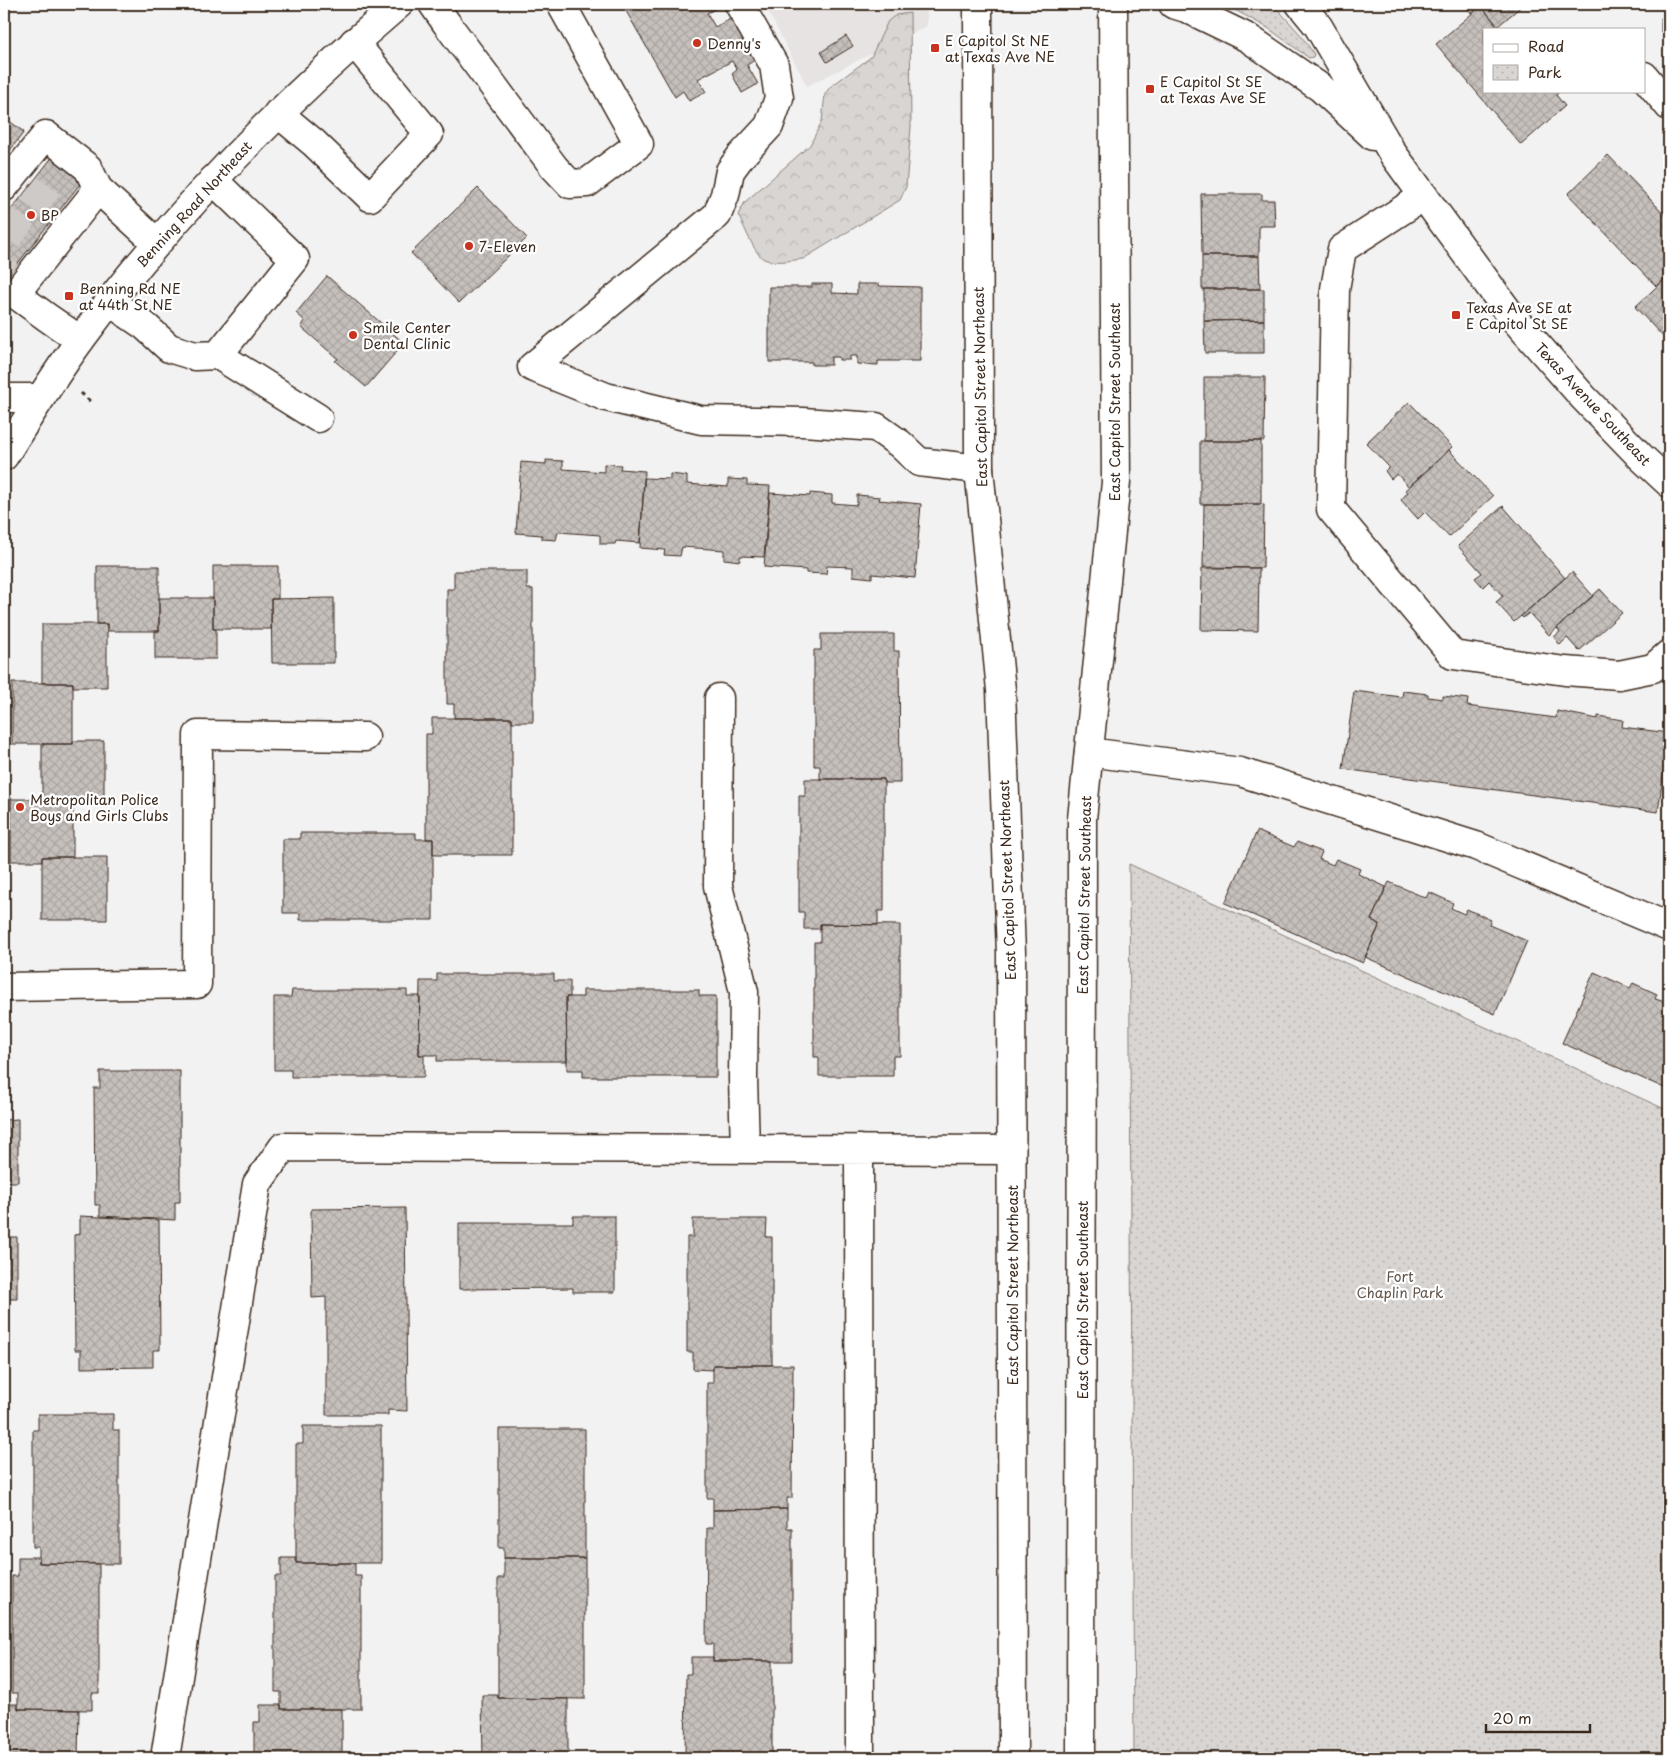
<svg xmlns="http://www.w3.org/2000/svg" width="1673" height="1762" viewBox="0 0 1673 1762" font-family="'Playpen Sans',sans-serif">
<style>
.built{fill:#e6e3e2}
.forest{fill:url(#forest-crowns);stroke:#8a8078}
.park{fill:url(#park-dots);stroke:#8a8078}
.building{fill:url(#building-cross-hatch);stroke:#3b2a1e}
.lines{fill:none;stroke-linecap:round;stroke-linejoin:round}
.minor-tunnel{stroke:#cecac8;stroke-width:28;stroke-dasharray:28 14;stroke-linecap:butt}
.minor-casing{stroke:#3b2a1e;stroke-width:31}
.major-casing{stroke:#3b2a1e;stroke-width:31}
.path{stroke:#3b2a1e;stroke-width:3;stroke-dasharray:4 4;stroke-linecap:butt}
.minor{stroke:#fff;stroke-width:28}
.major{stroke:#fff;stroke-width:28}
.poi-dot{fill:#c8321e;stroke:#fff;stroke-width:2}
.labels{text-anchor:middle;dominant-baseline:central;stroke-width:4.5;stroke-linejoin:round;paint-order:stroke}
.poi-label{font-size:14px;fill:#3b2a1e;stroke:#fff;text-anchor:start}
.street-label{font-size:14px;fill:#3b2a1e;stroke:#fff}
.park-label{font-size:14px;fill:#62554b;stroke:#fff}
</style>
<defs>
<pattern id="forest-crowns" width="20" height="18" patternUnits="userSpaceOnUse" patternTransform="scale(1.25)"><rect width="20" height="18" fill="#d8d5d2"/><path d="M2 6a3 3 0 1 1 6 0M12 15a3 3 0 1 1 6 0" fill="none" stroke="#bab7b4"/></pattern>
<pattern id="park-dots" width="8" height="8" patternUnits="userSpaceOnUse" patternTransform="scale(1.25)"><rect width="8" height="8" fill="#d8d5d2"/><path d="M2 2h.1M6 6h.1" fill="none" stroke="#bab7b4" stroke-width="1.8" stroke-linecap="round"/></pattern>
<pattern id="building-cross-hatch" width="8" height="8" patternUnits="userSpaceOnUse" patternTransform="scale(1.25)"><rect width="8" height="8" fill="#c6c0bd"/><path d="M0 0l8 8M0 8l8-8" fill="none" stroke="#aba5a2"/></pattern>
</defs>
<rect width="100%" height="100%" fill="#f3f2f2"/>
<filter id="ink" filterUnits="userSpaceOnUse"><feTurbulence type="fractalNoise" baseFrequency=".02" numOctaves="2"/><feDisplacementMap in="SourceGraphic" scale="10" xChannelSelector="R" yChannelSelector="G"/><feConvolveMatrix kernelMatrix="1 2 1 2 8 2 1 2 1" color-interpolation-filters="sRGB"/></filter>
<g filter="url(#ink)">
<path class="built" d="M764 4H927V26L807 86Z"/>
<path class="forest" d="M910 13 911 127 906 187 900 200 803 259C792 260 774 264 764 259 754 254 744 225 738 215L745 202 810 145 822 121 825 94 830 87 871 57 888 21 896 15Z"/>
<path class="park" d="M1224 4H1273L1300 34 1314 54 1313 57 1309 58 1268 28Z
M1129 864 1669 1111V1758H1134Z"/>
<path class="building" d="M622 4H725L707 13 715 27 734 17 758 58 747 65 758 84 742 93 732 74 737 70 732 61 698 79 706 92 689 101 683 91 675 97Z
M1464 4H1524L1498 26 1481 6 1472 14Z
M1481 6 1500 29H1484V91H1560L1556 95 1565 106 1521 145 1436 44Z
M1661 18H1669V38H1664V32H1661Z
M846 36 853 46 827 62 821 52Z
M4 117 24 132 4 158Z
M57 151 87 175 4 281V219Z
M1608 155 1669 219V275L1657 287 1568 194Z
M478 188 527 238 459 303 411 253Z
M1201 194H1262V200H1274L1275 226H1259V256H1202Z
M1202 256H1259L1260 289H1202Z
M1669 275V343L1635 307Z
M327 276 404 343 366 387 335 361 338 359 301 327 305 321 296 313Z
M812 284H832V293L857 294V284H879V286L920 287V361H878V365L857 364V356H850V360H839V357H831V365H812V362H769V287H812Z
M1204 289H1264V320L1204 321Z
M1264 320V353H1205L1204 321Z
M1204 377H1265L1264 441H1204Z
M1409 402 1452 447 1409 487 1397 474 1391 479 1385 471 1389 467 1366 443Z
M1200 441H1261V504H1200Z
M1449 450 1493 496 1449 537 1425 512 1418 519 1401 500 1408 492 1405 490Z
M546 460 563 461V469L604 472V464L621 465 620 469 645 471 640 543 616 541 615 544H600V535L558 532 556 540 542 539V535L516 533 521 462 546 464Z
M670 474 687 476V484L728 487V479L747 480V485L770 486 764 557 740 556V561L724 559V550L682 547 680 556 664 555 665 550 640 548 644 478 670 479Z
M770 493 810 496V493L832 495V503L857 505V495L880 497 879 500 921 504 915 578 872 574V578L853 576V567L827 566 826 574 806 573V570L764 567Z
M1204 504H1261L1264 505 1263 568 1203 567Z
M1503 506 1565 578 1514 622 1496 602 1503 596 1489 581 1483 587 1475 578 1482 573 1458 546Z
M97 566H159V631H107V624H97Z
M213 566H278V599H271V629H213Z
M1202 568H1259L1258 631 1201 630Z
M454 571H527V589H533V722H512V718H454V704H447V589H454Z
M1572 572 1593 596 1549 635 1529 613 1523 618 1521 616Z
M1600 589 1622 613 1579 651 1567 638 1560 645 1554 637 1560 632 1557 628Z
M159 598H213V629H216V659H155V631H159Z
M334 598V663H272L271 599Z
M42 624H107V687H73V683H42Z
M821 634H894V651H899L900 783H884V779H820V766H814V650H821Z
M12 683H73V744H12Z
M1354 691 1402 697 1403 691 1428 694V697L1443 699V696L1468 699 1467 706 1556 718 1557 711 1598 719V716L1623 720 1622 727 1669 733 1658 812 1343 769Z
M432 718H512V855H433V839H426V734H432Z
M73 741H104V803H73V799H42V744H73Z
M805 779H884V911H878V925L820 924V929H804V912H799V796H805Z
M11 799H73V857H42V861H11Z
M1257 831 1294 847 1297 842 1322 852 1319 859 1333 865 1336 859 1360 869 1358 874 1386 887 1371 920 1380 924 1363 963 1225 903Z
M300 833H416V839H433V920H300V913H283V839H300Z
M42 857H107V920H42Z
M1389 882 1426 898 1429 892 1453 903 1451 908 1464 914 1467 909 1491 920 1489 925 1527 941 1495 1014 1365 957 1380 924 1371 920Z
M820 924 900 925V1056H893V1076H819V1057H814V942H820Z
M1594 972 1630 988 1633 983 1657 994 1655 999 1669 1003V1090L1562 1043Z
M437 974H554V981H570V997H566L567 1061H437V1055H419L420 981H437Z
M292 990H407V996H420L419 1055H424V1077H291V1070H274V997H291Z
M583 990H699V996H716V1077H583V1070H567L566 997H583Z
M100 1071H180V1202H175V1220L100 1216V1205H95L94 1088H100Z
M18 1119V1182H4V1120Z
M405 1208 407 1411 388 1410V1415H326V1297L312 1298 311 1209Z
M80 1216 159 1220 160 1350H153V1367L81 1368V1350H75L74 1235 80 1234Z
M573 1216H615V1292H573V1288L459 1289V1223H573Z
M693 1219H767L766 1237H772V1365H713V1370L693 1369V1352H687V1237H693Z
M4 1237H17V1299H4Z
M713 1365H793L792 1498H787V1509L713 1510V1498H707V1383H713Z
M38 1414H113V1430H119V1564L39 1563V1547H33V1430H38Z
M303 1426H381V1563H296V1444H303Z
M499 1429H585V1558H504V1548H499Z
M787 1509V1528H792V1661H713V1644H706L707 1528H713V1510Z
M18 1557H39V1563L99 1564V1693H92V1710L18 1709V1693H12V1576H18Z
M281 1558H296V1563H355V1576H361V1709H281V1692H275V1576H281Z
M504 1558H585V1699L498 1698V1578H504Z
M691 1657H713V1661H772V1758H685L686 1674H691Z
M482 1695H498V1698L568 1699V1758H483Z
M4 1704H18V1709L79 1710 78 1758H4Z
M260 1705H281V1709H342V1758H254V1722H260Z"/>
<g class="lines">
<path class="minor-tunnel" d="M29 188 59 211
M4 219 34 242
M4 271 9 275"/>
<g class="minor-casing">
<path id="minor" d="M433 4 447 24 554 167 570 184 587 183 639 144 561 4
M739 4 774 65 779 98 769 126 741 156 730 171 725 195 717 215 532 367 606 397 701 420 803 422 876 427 900 444 919 462 979 469
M1644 76 1669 106
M278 113 314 143 370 197 429 134 354 42
M4 187 46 135 88 168 98 189
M1424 196 1342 249 1335 289 1331 509 1453 655 1565 671 1619 675 1653 668 1669 654
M110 302 145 326 169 348 195 356 218 355 295 259 213 180
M80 340 48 318 15 294 98 189 157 243
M218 355 318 418
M4 398H40
M719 698 718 886 744 992 743 1079 745 1148
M1089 752 1240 772 1476 846 1669 927
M4 987 197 984 198 735 365 737
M859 1149 860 1758
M165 1758 257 1184 283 1147 1011 1150"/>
</g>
<g class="major-casing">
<path id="major" d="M978 4 979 469 1001 690 1011 953 1013 1758
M1173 4 1186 8 1248 38 1321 88 1373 136
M1300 4 1318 26 1393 154 1510 314 1583 397 1641 457 1669 483
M4 456C29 416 53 377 81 339 173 214 281 104 399 4
M1081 1758 1082 819 1116 482 1113 4"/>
</g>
<path class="path" d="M81 393 92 403"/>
<use href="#minor" class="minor"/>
<use href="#major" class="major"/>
</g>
</g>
<g class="poi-dot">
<circle cx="697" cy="43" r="5"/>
<rect x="930" y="43" width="10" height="10" rx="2.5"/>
<rect x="1145" y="84" width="10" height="10" rx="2.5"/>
<circle cx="31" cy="215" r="5"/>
<circle cx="469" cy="246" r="5"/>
<rect x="64" y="291" width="10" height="10" rx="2.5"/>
<rect x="1451" y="310" width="10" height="10" rx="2.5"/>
<circle cx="353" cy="335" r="5"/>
<circle cx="20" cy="807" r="5"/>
</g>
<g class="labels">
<g class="poi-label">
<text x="945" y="40">E Capitol St NE<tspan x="945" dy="16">at Texas Ave NE</tspan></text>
<text x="707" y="43">Denny's</text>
<text x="1160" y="81">E Capitol St SE<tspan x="1160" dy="16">at Texas Ave SE</tspan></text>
<text x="41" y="215">BP</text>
<text x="479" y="246">7-Eleven</text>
<text x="79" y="288">Benning Rd NE<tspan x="79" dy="16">at 44th St NE</tspan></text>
<text x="1466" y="307">Texas Ave SE at<tspan x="1466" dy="16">E Capitol St SE</tspan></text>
<text x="363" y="327">Smile Center<tspan x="363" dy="16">Dental Clinic</tspan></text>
<text x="30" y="799">Metropolitan Police<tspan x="30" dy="16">Boys and Girls Clubs</tspan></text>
</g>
<g class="street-label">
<text transform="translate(194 204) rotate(-48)">Benning Road Northeast</text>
<text transform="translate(980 387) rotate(-91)">East Capitol Street Northeast</text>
<text transform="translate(1114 402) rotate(-90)">East Capitol Street Southeast</text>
<text transform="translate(1593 404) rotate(47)">Texas Avenue Southeast</text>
<text transform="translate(1007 880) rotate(-92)">East Capitol Street Northeast</text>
<text transform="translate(1084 895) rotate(-89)">East Capitol Street Southeast</text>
<text transform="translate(1012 1285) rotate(-90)">East Capitol Street Northeast</text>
<text transform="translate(1082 1300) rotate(-90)">East Capitol Street Southeast</text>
</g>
<g class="park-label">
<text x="1400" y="1276">Fort<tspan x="1400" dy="16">Chaplin Park</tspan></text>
</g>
</g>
<rect width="1673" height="1762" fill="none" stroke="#fff" stroke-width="20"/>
<rect x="10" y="10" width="1653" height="1742" fill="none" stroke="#3b2a1e" stroke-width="2" filter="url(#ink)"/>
<rect x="1483" y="28" width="162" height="65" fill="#ffffff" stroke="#b1aaa5"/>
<rect x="1493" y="44" width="25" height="8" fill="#ffffff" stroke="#b1aaa5"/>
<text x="1528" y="52" font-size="15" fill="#3b2a1e">Road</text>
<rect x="1493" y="65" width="25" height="15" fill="url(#park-dots)" stroke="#b1aaa5"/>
<text x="1528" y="78" font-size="15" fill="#3b2a1e">Park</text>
<path d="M1486 1724v8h104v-8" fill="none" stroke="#3b2a1e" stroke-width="2.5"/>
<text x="1493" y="1724" font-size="15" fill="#3b2a1e" stroke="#ffffff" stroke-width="4" paint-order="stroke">20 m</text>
</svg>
